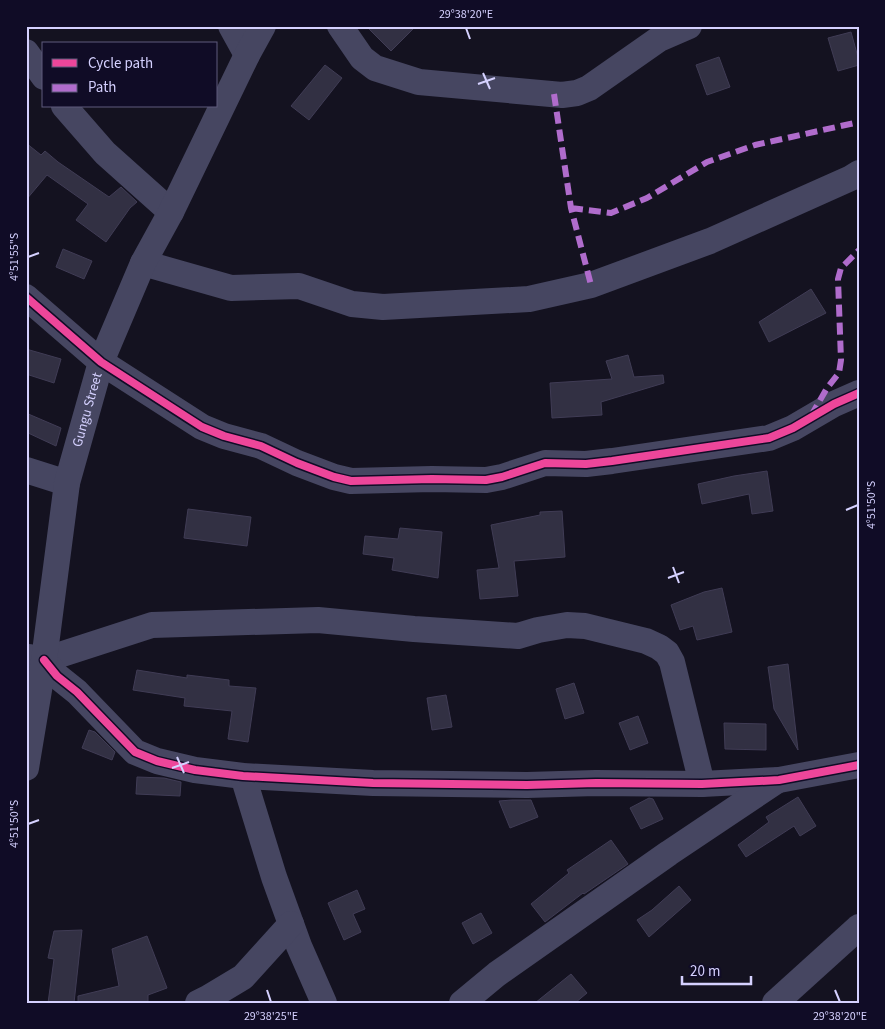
<svg xmlns="http://www.w3.org/2000/svg" width="885" height="1029" viewBox="0 0 885 1029" font-family="'Source Sans 3',sans-serif">
<style>
.building{fill:#323043;stroke:#403c55}
.lines{fill:none;stroke-linecap:round;stroke-linejoin:round}
.street{stroke:#464661;stroke-width:26}
.quiet{stroke:#b06ccc;stroke-width:6;stroke-dasharray:12 6;stroke-linecap:butt}
.cycleway-casing{stroke:#100c26;stroke-width:11}
.cycleway{stroke:#ed469a;stroke-width:8}
.ticks{fill:none;stroke:#d5d1ff;stroke-width:2}
.labels{text-anchor:middle;dominant-baseline:central;stroke-width:4.5;stroke-linejoin:round;paint-order:stroke}
.street-label{font-size:14px;fill:#d5d1ff;stroke:#100c26}
.neatline{fill:none;stroke:#d5d1ff;stroke-width:2}
.ticks-label{font-size:12px;text-anchor:middle;fill:#d5d1ff}
</style>
<rect width="100%" height="100%" fill="#141220"/>
<path class="building" d="M366 26H416L391 51Z
M851 32 859 61V65L838 71 828 38Z
M719 57 730 87 707 95 696 65Z
M325 65 342 78 309 120 291 106Z
M26 143 41 155 45 151 58 162 109 197 121 187 137 202 130 208 106 242 76 220 88 204 47 175 26 200Z
M63 249 92 261 84 279 56 267Z
M811 289 826 313 769 342 759 322Z
M26 349 61 359 54 383 26 374Z
M628 355 634 377 663 375 664 383 601 402 602 415 552 418 550 383 612 379 606 361Z
M26 413 61 428 56 446 26 432Z
M767 471 773 511 752 514 749 494 702 504 698 484 734 476Z
M188 509 251 517 247 546 184 538Z
M562 511 565 557 514 561 518 596 480 599 477 570 499 568 491 525 540 515V512Z
M400 528 442 532 438 578 392 570 394 558 363 554 365 536 398 539Z
M722 588 732 632 697 640 693 626 680 630 671 605 704 592Z
M788 664 798 750 774 709 768 667Z
M137 670 187 678V675L229 680V686L256 688 248 742 228 739 232 711 184 706 185 698 133 690Z
M574 683 584 713 565 719 556 689Z
M446 695 452 727 432 730 427 698Z
M638 716 648 743 630 750 619 723Z
M724 723 766 724V750L725 749Z
M89 730 95 732 115 752 112 760 82 748Z
M137 777 164 778 181 782 180 796 136 794Z
M798 797 816 826 800 836 794 826 746 857 738 845 769 822 766 817Z
M649 798 653 799 663 819 641 829 630 808Z
M512 800H531L538 817 510 828 499 801Z
M611 840 628 864 584 894 583 893 545 922 531 904 569 873 567 870Z
M679 886 691 900 649 937 637 920 652 910Z
M357 890 365 909 353 914 361 932 344 940 328 903Z
M481 913 492 933 473 944 462 923Z
M82 930 74 1003H48L54 959 48 958 54 931Z
M147 936 167 988 148 995V1003H78V996L119 986 112 949Z
M571 974 587 993 575 1003H535Z"/>
<g class="lines">
<g class="street">
<path d="M231 26 247 55"/>
<path d="M340 26 362 58 375 68 419 82 562 95 577 93 589 88 659 39 689 26"/>
<path d="M26 52 44 77"/>
<path d="M64 106 105 153 171 212"/>
<path d="M143 263 231 288 299 286 352 304 383 307 529 299 591 285 710 241 851 178 859 173"/>
<path d="M26 297 101 362 202 427 224 436 261 446 297 463 334 477 351 481 432 479 486 480 502 477 545 463 586 464 612 461 769 438 793 428 834 404 859 393"/>
<path d="M26 470 67 483"/>
<path d="M29 657 44 660 152 625 318 620 414 629 518 636 538 630 567 625 585 626 646 641 659 647 667 653 672 662 702 784"/>
<path d="M44 660 57 676 77 692 135 752 157 761 195 770 243 776 373 783 527 785 596 783 702 784 779 780 859 765"/>
<path id="s1" d="M26 768 44 660 67 483 101 362 143 263 171 212 247 55 263 26"/>
<path d="M243 776 274 877 299 946 324 1003"/>
<path d="M198 1003 208 998 243 977 291 924"/>
<path d="M462 1003 497 974 669 853 778 780"/>
<path d="M775 1003 859 927"/>
</g>
<path class="quiet" d="M554 94 571 208 591 285
M571 208 611 213 647 198 707 162 755 145 859 122
M811 416 827 388 839 373 841 360 838 279 841 268 859 250"/>
<g class="cycleway-casing">
<path id="cycleway" d="M26 297 101 362 202 427 224 436 261 446 297 463 334 477 351 481 432 479 486 480 502 477 545 463 586 464 612 461 769 438 793 428 834 404 859 393
M44 660 57 676 77 692 135 752 157 761 195 770 243 776 373 783 527 785 596 783 702 784 779 780 859 765"/>
</g>
<use href="#cycleway" class="cycleway"/>
</g>
<path class="ticks" d="M466 28 470 39M483 73 490 89M478 84 495 78M28 257 39 253M846 510 858 505M673 567 679 583M668 578 684 572M177 757 184 773M172 768 189 762M28 824 39 820M267 990 271 1002M835 990 840 1002"/>
<g class="labels">
<g class="street-label">
<text stroke="none"><textPath href="#s1" startOffset="364">Gungu Street</textPath></text>
</g>
</g>
<rect width="885" height="1029" fill="none" stroke="#100c26" stroke-width="55"/>
<rect x="42" y="42" width="175" height="65" fill="#100c26" stroke="#5f5b7d"/>
<rect x="52" y="59" width="25" height="8" fill="#ed469a" stroke="#5f5b7d"/>
<text x="88" y="68" font-size="15" fill="#d5d1ff">Cycle path</text>
<rect x="52" y="84" width="25" height="8" fill="#b06ccc" stroke="#5f5b7d"/>
<text x="88" y="92" font-size="15" fill="#d5d1ff">Path</text>
<path d="M682 976v8h69v-8" fill="none" stroke="#d5d1ff" stroke-width="2.5"/>
<text x="690" y="976" font-size="15" fill="#d5d1ff" stroke="#100c26" stroke-width="4" paint-order="stroke">20 m</text>
<rect x="28" y="28" width="830" height="974" class="neatline"/>
<g class="ticks-label">
<text x="466" y="18">29°38'20"E</text>
<text transform="translate(14 257) rotate(-90)" y="4">4°51'55"S</text>
<text transform="translate(871 505) rotate(-90)" y="4">4°51'50"S</text>
<text transform="translate(14 824) rotate(-90)" y="4">4°51'50"S</text>
<text x="271" y="1020">29°38'25"E</text>
<text x="840" y="1020">29°38'20"E</text>
</g>
</svg>
